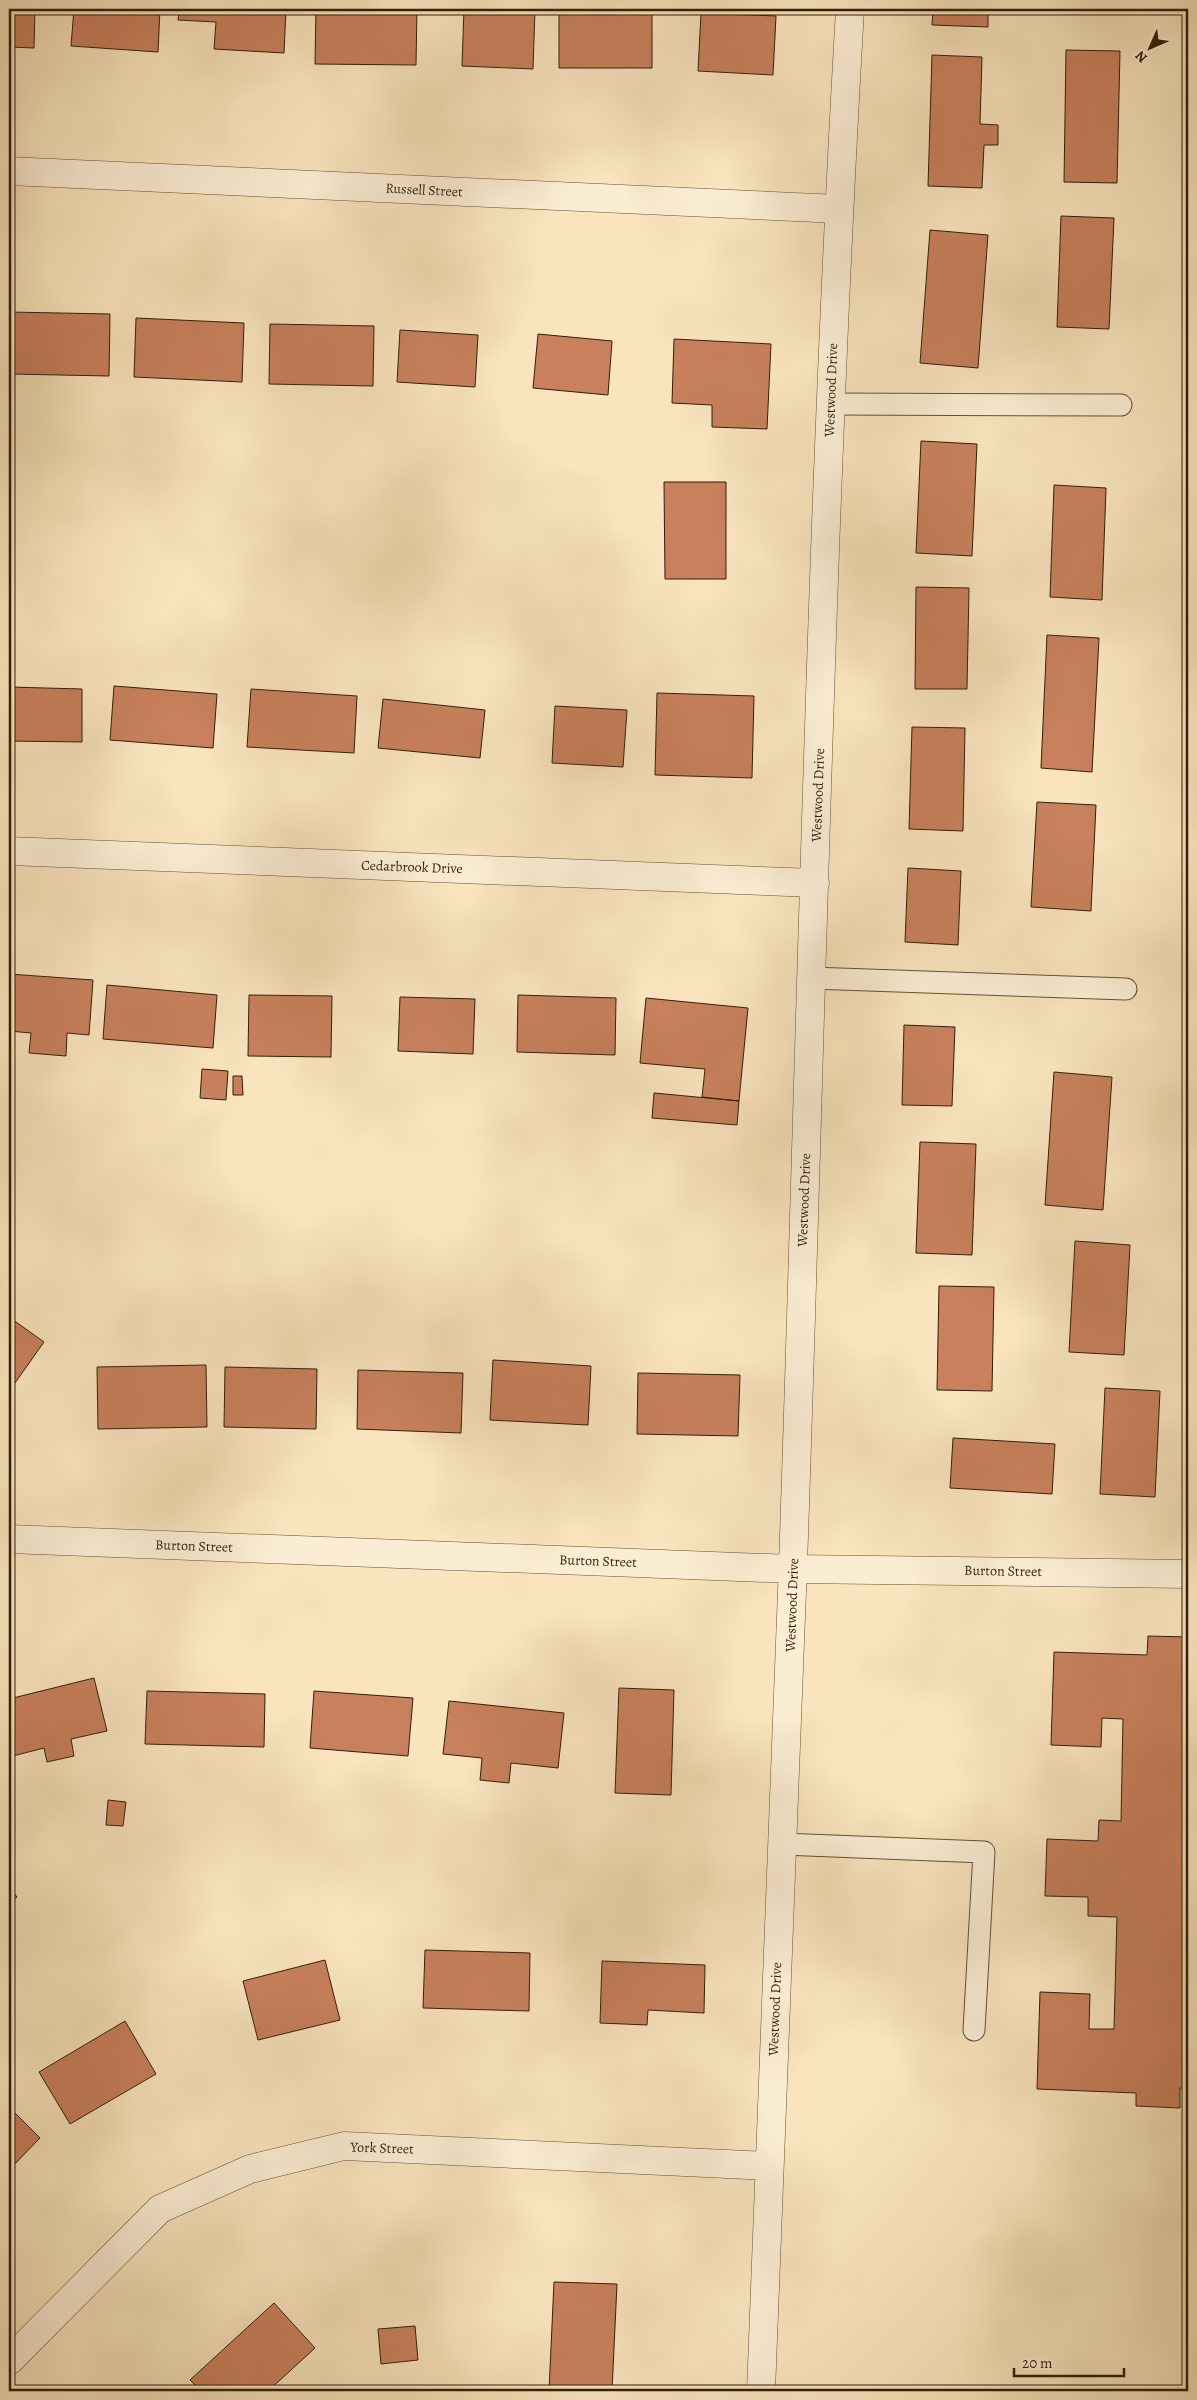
<svg xmlns="http://www.w3.org/2000/svg" width="1197" height="2400" viewBox="0 0 1197 2400" font-family="Alegreya,serif">
<style>
.building{fill:#c8805d;stroke:#311e0b}
.lines{fill:none;stroke-linecap:round;stroke-linejoin:round}
.lane-casing{stroke:#635038;stroke-width:23}
.street-casing{stroke:#635038;stroke-width:29}
.lane{stroke:#fbedd4;stroke-width:21}
.street{stroke:#fbedd4;stroke-width:28}
.labels{text-anchor:middle;dominant-baseline:central;stroke-width:5;stroke-linejoin:round;paint-order:stroke}
.street-label{font-size:14px;fill:#311e0b;stroke:#fbedd4}
</style>
<rect width="100%" height="100%" fill="#f9e4bd"/>
<filter id="stains"><feTurbulence type="fractalNoise" baseFrequency=".004" numOctaves="4"/><feColorMatrix values="0 0 0 0 .2 0 0 0 0 .09 0 0 0 0 .02 0 0 0 .5 -.17"/></filter>
<radialGradient id="worn" r=".72"><stop offset=".6" stop-color="#630" stop-opacity="0"/><stop offset="1" stop-color="#630" stop-opacity=".3"/></radialGradient>
<path class="building" d="M9 9H35L34 48 9 47Z
M74 9H160L158 52 71 46Z
M179 9H286L284 53 214 49 216 22 178 20Z
M316 9H417L416 65 315 64Z
M464 9H535L533 69 462 66Z
M933 9H988V27L932 25Z
M1067 9H1121V13Z
M701 13 776 16 773 75 698 71Z
M559 14H652V68H559Z
M1066 50 1120 51 1117 183 1064 182Z
M932 55 982 57 980 124 998 125V145H984L982 188 928 186Z
M1061 216 1114 218 1109 329 1057 327Z
M930 230 988 235 978 368 920 363Z
M9 312 110 314 109 376 9 374Z
M136 318 244 323 242 382 134 377Z
M270 324 374 326 373 386 269 384Z
M400 330 478 335 475 387 397 382Z
M538 334 612 341 608 395 533 388Z
M674 339 771 344 767 429 712 427V405L672 403Z
M921 441 977 444 972 556 916 553Z
M664 482H726V579H665Z
M1054 485 1106 488 1102 600 1050 597Z
M916 587 969 588 967 689H915Z
M1047 635 1099 638 1092 772 1041 768Z
M114 686 217 694 213 748 110 740Z
M9 687 82 689V742L9 741Z
M251 689 357 696 354 753 247 747Z
M657 693 754 696 752 778 655 775Z
M383 699 485 710 480 758 378 748Z
M555 706 627 710 623 767 552 763Z
M912 727 965 728 963 831 909 829Z
M1037 802 1096 805 1091 911 1031 907Z
M908 868 961 871 958 945 905 942Z
M9 974 93 980 89 1035 67 1033 66 1056 29 1053 31 1033 9 1031Z
M107 985 217 995 213 1048 103 1039Z
M249 995 332 996 331 1057 248 1056Z
M518 995 616 998 615 1055 517 1052Z
M400 997 475 999 473 1054 398 1051Z
M646 998 748 1008 739 1101 702 1097 705 1069 640 1063Z
M904 1025 955 1027 952 1106 902 1105Z
M202 1069 228 1071 226 1100 200 1098Z
M1054 1072 1112 1077 1103 1210 1045 1205Z
M233 1076H242L243 1095H233Z
M654 1093 739 1101 737 1125 652 1118Z
M920 1142 976 1144 972 1255 916 1253Z
M1075 1241 1130 1245 1124 1355 1069 1352Z
M939 1286 994 1287 992 1391 937 1390Z
M9 1317 44 1342 10 1390H9Z
M493 1360 591 1366 588 1425 490 1420Z
M206 1365 207 1427 98 1429 97 1367Z
M225 1367 317 1369 316 1429 224 1427Z
M358 1370 463 1373 461 1433 357 1429Z
M638 1373 740 1375 738 1436 637 1434Z
M1105 1388 1160 1391 1155 1497 1100 1494Z
M953 1438 1055 1444 1052 1494 950 1488Z
M1148 1636 1188 1637V2088H1180V2108L1136 2106V2093L1037 2089 1040 1992 1090 1994 1089 2029H1114L1117 1917 1088 1916V1897L1045 1896 1047 1839 1098 1841 1099 1820 1121 1821 1123 1719 1102 1718 1101 1747 1051 1745 1054 1652 1147 1655Z
M94 1678 107 1731 71 1739 74 1756 47 1762 44 1748 9 1757V1699Z
M619 1688 674 1690 671 1795 615 1793Z
M147 1691 265 1694 264 1747 145 1744Z
M314 1691 413 1698 408 1756 310 1748Z
M449 1701 564 1713 558 1768 511 1763 509 1783 480 1780 482 1758 443 1754Z
M108 1800 126 1802 123 1826 106 1825Z
M9 1887 17 1897 9 1903Z
M425 1950 530 1953 529 2011 423 2008Z
M325 1960 340 2020 258 2040 243 1981Z
M602 1961 705 1965 704 2013 648 2010 647 2025 600 2023Z
M125 2021 156 2074 70 2124 39 2072Z
M9 2107 40 2138 9 2170Z
M554 2282 617 2284 612 2391H549Z
M274 2303 315 2348 268 2391H201L190 2380Z
M415 2326 418 2360 381 2364 378 2329Z"/>
<g class="lines">
<g class="lane-casing">
<path id="lane" d="M831 404 1121 405
M811 978 1126 989
M782 1844 984 1852 974 2030"/>
</g>
<g class="street-casing">
<path id="street" d="M9 171 839 209
M9 851 815 883
M9 1539 793 1569 1188 1574
M9 2361 160 2209 250 2169 344 2146 768 2166
M761 2391C770 2116 784 1841 793 1565 811 1046 820 527 850 9"/>
</g>
<use href="#lane" class="lane"/>
<use href="#street" class="street"/>
</g>
<g class="labels">
<g class="street-label">
<text transform="translate(424 190) rotate(3)">Russell Street</text>
<text transform="translate(831 390) rotate(-88)">Westwood Drive</text>
<text transform="translate(818 795) rotate(-88)">Westwood Drive</text>
<text transform="translate(412 867) rotate(2)">Cedarbrook Drive</text>
<text transform="translate(804 1200) rotate(-88)">Westwood Drive</text>
<text transform="translate(194 1546) rotate(2)">Burton Street</text>
<text transform="translate(598 1561) rotate(2)">Burton Street</text>
<text transform="translate(1003 1571) rotate(1)">Burton Street</text>
<text transform="translate(792 1605) rotate(-88)">Westwood Drive</text>
<text transform="translate(775 2009) rotate(-88)">Westwood Drive</text>
<text transform="translate(382 2148) rotate(2)">York Street</text>
</g>
</g>
<rect width="1197" height="2400" fill="none" stroke="#f9e4bd" stroke-width="30"/>
<rect x="10" y="10" width="1177" height="2380" fill="none" stroke="#311e0b" stroke-width="2.5"/>
<rect x="15" y="15" width="1167" height="2370" fill="none" stroke="#311e0b"/>
<g transform="translate(1150 48) rotate(225)" stroke="#fbedd4" stroke-width="4" paint-order="stroke">
<path d="M0-4L9 19L0 12L-9 19Z" fill="#311e0b"/>
<text y="-8" font-size="14" font-weight="bold" text-anchor="middle" fill="#311e0b">N</text>
</g>
<path d="M1014 2368v8h110v-8" fill="none" stroke="#311e0b" stroke-width="2.5"/>
<text x="1022" y="2368" font-size="15" fill="#311e0b" stroke="#fbedd4" stroke-width="4" paint-order="stroke">20 m</text>
<rect width="100%" height="100%" filter="url(#stains)"/>
<rect width="100%" height="100%" fill="url(#worn)"/>
</svg>
